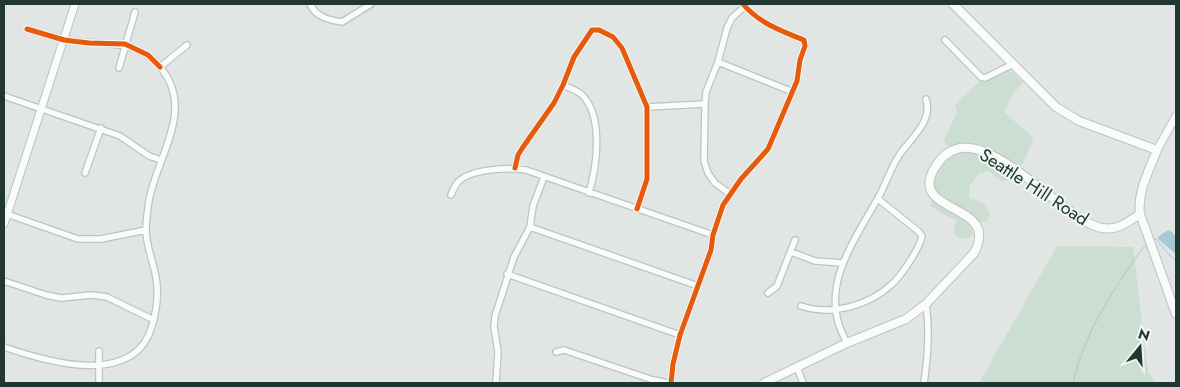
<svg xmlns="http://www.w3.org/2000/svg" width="1180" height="387" viewBox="0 0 1180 387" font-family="Jost,sans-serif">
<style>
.green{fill:#cbded1}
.water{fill:#a5cbd1}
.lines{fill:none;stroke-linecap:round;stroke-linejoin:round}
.stream{stroke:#a5cbd1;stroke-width:1}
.minor-casing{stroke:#bec3c1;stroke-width:8}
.tertiary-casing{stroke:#bec3c1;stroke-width:9}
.secondary-casing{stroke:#bec3c1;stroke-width:10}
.minor{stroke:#fafbfb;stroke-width:5.5}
.tertiary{stroke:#fafbfb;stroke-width:7}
.secondary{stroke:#fafbfb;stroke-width:8}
.cycleway-casing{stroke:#eef6f2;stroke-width:8}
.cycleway{stroke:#e8590c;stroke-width:5}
.labels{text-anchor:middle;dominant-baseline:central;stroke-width:4;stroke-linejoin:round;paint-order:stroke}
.street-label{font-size:18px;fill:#213731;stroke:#eef6f2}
</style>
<rect width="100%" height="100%" fill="#e1e6e4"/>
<path class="green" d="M1010 70 1023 82 1011 97 1004 112 1034 138 1023 164 1017 169 1011 181H1002L988 171 979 173 969 187V198C978 201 987 204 990 214L986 222H977L971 225 973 235 969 238 962 239 953 234 956 221 930 206 935 179 950 149 944 141 957 112 955 105 981 80H988Z
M1057 246 1133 247 1148 372 1155 383H979Z"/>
<path class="water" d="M1168 230 1172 232 1176 237V254L1158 239V237Z"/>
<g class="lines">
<path class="stream" d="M1154 240 1156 239 1169 255 1176 260
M1073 383C1084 333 1112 292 1141 250L1147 244"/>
<g class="minor-casing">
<path id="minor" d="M310 4C316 17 328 20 342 22L371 4
M945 40 981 77 985 78 1013 64
M718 62 793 92
M160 67 187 45
M119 68 135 12
M563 85C569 88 576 90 581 94 604 115 597 166 589 193
M4 96 120 136 149 156 161 160
M647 107 705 104
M515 168 518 155 523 147 554 103 563 85 574 57 592 30H599L613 37 622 48 647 107V179L637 209
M85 173 101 128
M730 194 715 183 708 173 704 161 705 104 706 92 718 62 727 28 732 18 745 6
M451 195C453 190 455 185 459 181 472 169 509 167 526 170L713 235
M4 213 78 239H101L146 230
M530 227 698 286
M791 252 815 261 843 263
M507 274 680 335
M4 281 46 295 61 298 91 295 107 297 154 320
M768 293 777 286 795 240
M801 306C831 316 868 306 891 285 899 278 905 269 910 261 915 253 920 246 922 236L918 231 878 199
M847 343C844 337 841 331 839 325 824 279 857 236 878 198 886 184 891 167 900 154 912 137 933 121 926 99
M4 347C50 363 135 387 152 326 156 313 158 299 157 285 156 267 146 249 146 230 146 223 147 215 148 207 153 161 197 112 161 68 137 38 108 46 74 41 58 39 43 34 27 29
M99 351V383
M556 352 564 350 653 380 669 383
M797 367 803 383
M496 383 498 352 494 327 495 316 514 257 530 227 533 206 544 177
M671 383 673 364 680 335 711 250 713 235 723 205 741 179 768 149 797 81 800 60 805 46 804 40C781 31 759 23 743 4
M924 383C928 356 930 331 926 304"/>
</g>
<g class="tertiary-casing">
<path id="tertiary" d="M1157 150 1176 116
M4 224 75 4"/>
</g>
<g class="secondary-casing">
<path id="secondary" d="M953 4 1056 107 1079 121 1157 150C1149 171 1137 192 1140 214L1176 314
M764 383 847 343 906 319 926 304 974 253C1002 202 908 215 934 169 972 100 1059 221 1102 228 1117 231 1128 222 1140 214"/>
</g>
<use href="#minor" class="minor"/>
<use href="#tertiary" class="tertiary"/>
<use href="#secondary" class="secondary"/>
<g class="cycleway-casing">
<path id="cycleway" d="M27 29 64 40 89 43 125 44 148 55 160 67
M515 168 518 155 523 147 554 103 563 85 574 57 592 30H599L613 37 622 48 647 107V179L637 209
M671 383 673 364 680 335 711 250 713 235 723 205 741 179 768 149 797 81 800 60 805 46 804 40C781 31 759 23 743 4"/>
</g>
<use href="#cycleway" class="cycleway"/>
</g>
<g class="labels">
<g class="street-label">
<text transform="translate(1034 187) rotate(33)">Seattle Hill Road</text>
</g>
</g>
<rect width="1180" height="387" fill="none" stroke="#213731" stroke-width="10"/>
<g transform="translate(1140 347) rotate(18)" stroke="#eef6f2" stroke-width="4" paint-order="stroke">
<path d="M0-4L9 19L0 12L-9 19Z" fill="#213731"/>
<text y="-8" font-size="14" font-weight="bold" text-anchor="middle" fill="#213731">N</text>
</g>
</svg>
